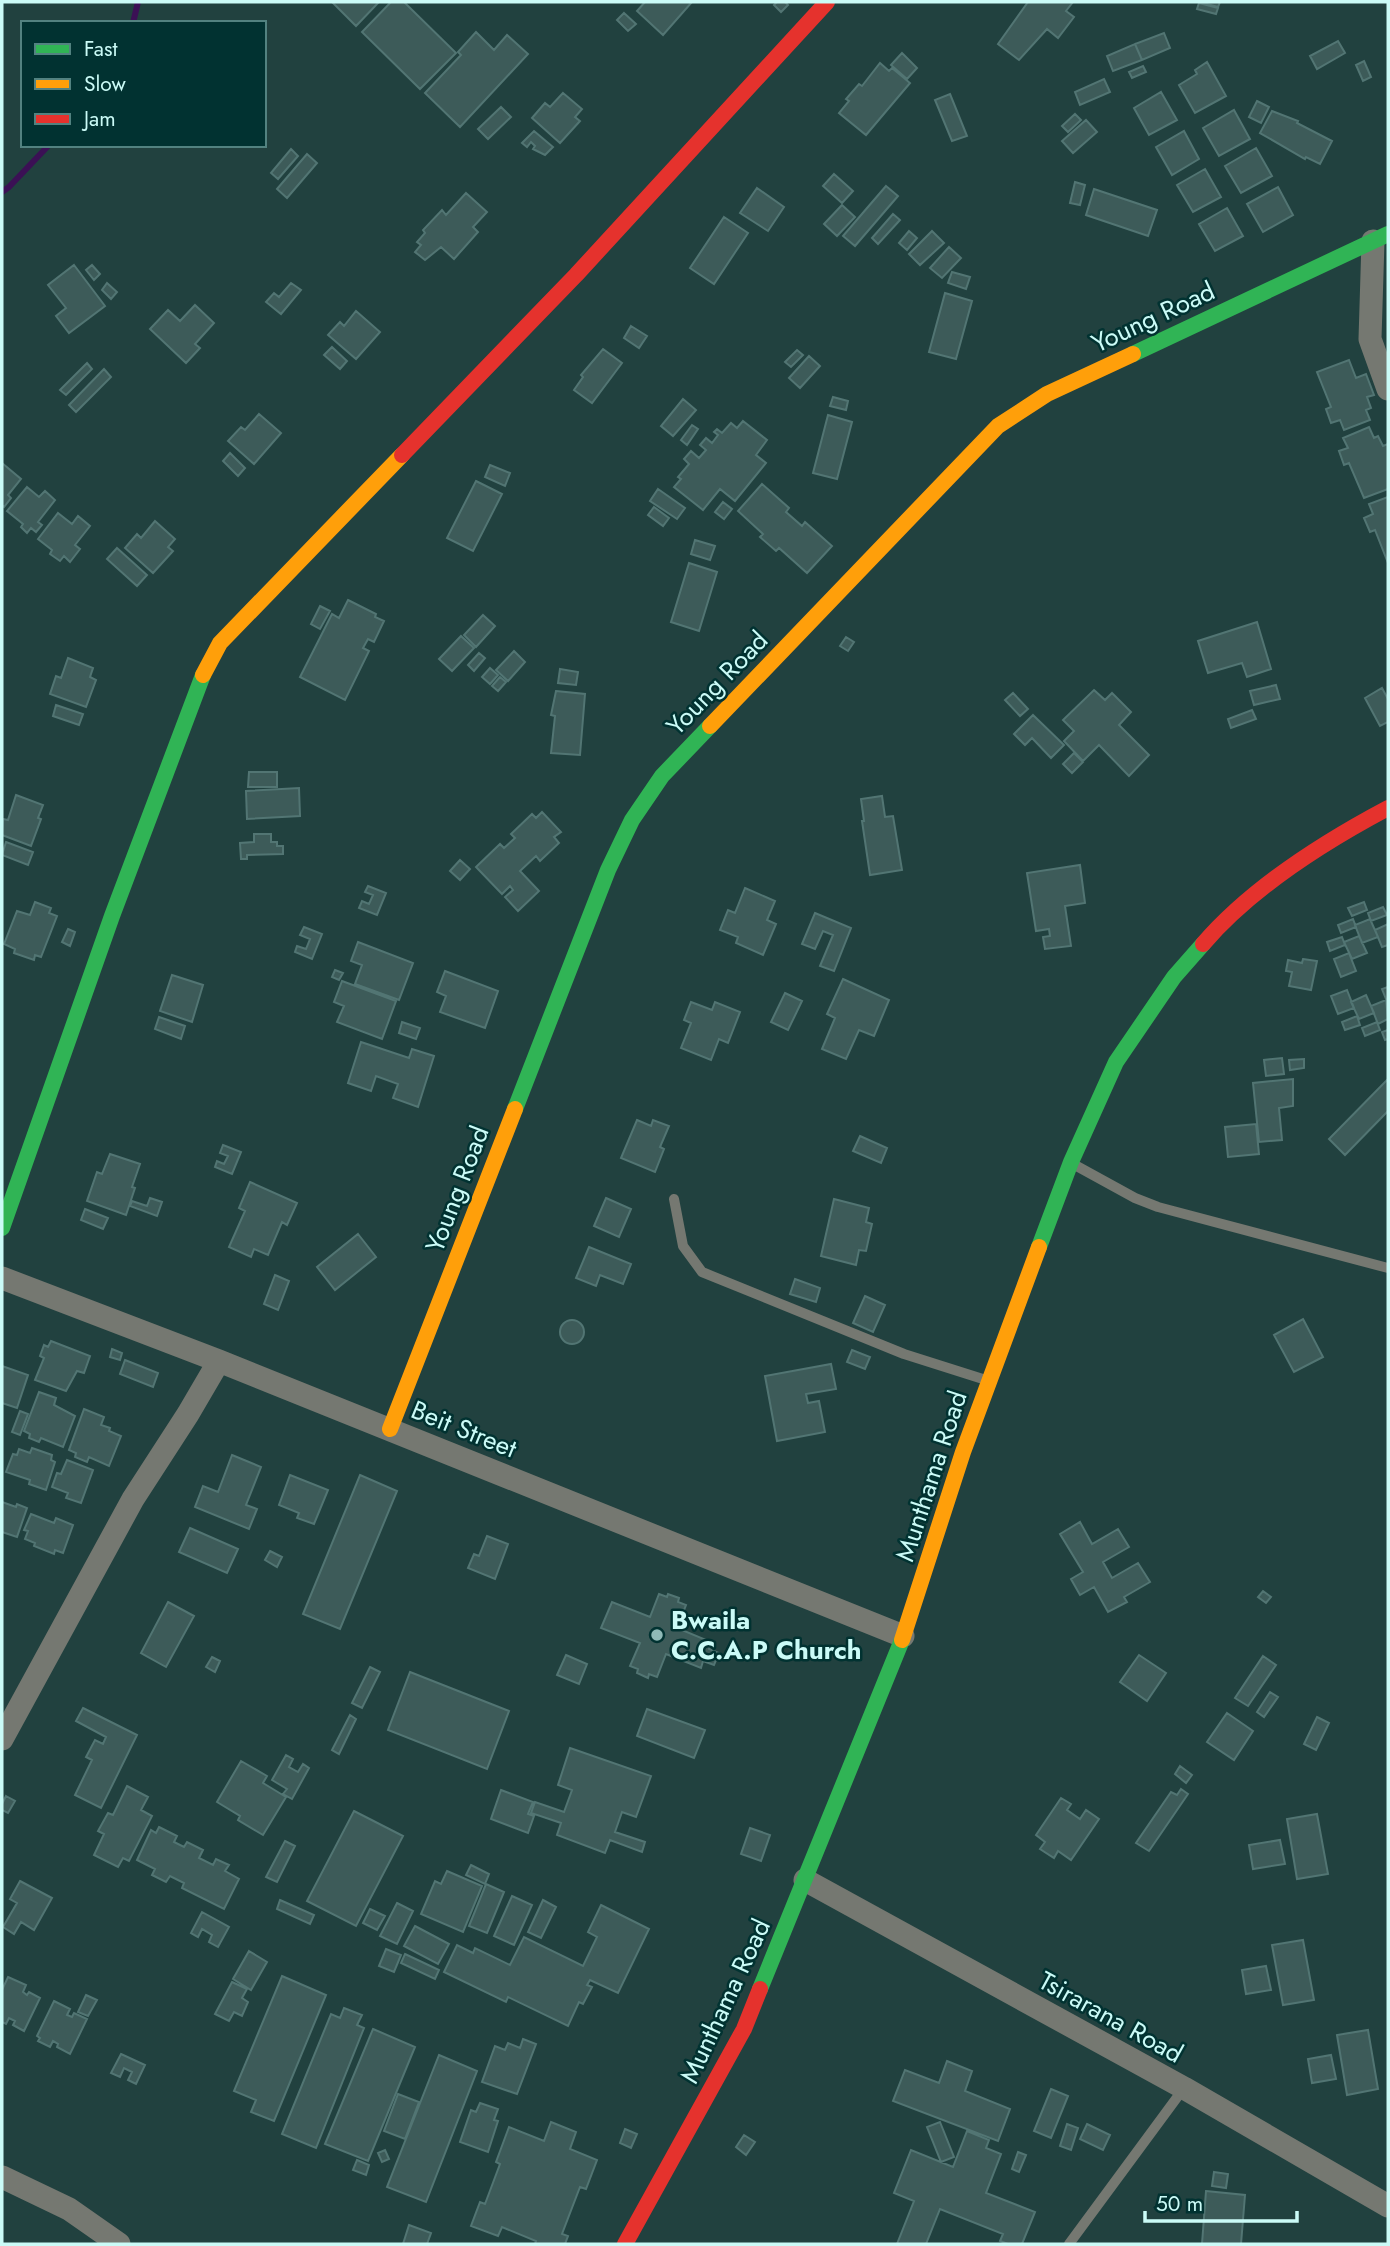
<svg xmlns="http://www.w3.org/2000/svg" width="1390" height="2246" viewBox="0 0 1390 2246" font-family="Jost,sans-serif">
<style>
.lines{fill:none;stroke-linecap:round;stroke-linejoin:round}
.stream{stroke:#3b1055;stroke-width:6}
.building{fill:#3d5b59;stroke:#527573;stroke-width:2}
.lane{stroke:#757871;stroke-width:10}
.street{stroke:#757871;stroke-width:23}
.fast{stroke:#30b455;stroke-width:16}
.slow{stroke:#ff9f0a;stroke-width:16}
.jam{stroke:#e5322d;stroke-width:16}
.poi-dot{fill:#90bab7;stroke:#013231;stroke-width:2.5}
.labels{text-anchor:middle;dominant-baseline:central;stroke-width:5;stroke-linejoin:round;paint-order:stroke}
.street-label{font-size:26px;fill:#cbfbf7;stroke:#013231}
.poi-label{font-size:26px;font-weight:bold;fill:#cbfbf7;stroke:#013231;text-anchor:start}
</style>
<rect width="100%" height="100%" fill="#21413f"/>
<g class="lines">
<path class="stream" d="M133 23 138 2
M2 192 9 187 49 145"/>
</g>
<path class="building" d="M332 2H379L356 26Z
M391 2H404L456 53 420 89 362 32Z
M645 2H692L663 35 637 11Z
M777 2H785L788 5 781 12 774 5Z
M1028 2H1073L1066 11 1074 17 1058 38 1047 29 1019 60 998 44Z
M1200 2H1220L1218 7Z
M1199 3 1218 8 1216 14 1197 9Z
M624 13 636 24 628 31 617 20Z
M476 32 494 50 507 35 528 54 460 127 425 93 461 55 458 52Z
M1164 33 1170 48 1142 60 1135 44Z
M1338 41 1345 53 1317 69 1310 56Z
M1135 44 1142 60 1113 71 1107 56Z
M902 53 917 68 907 79 891 65Z
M1364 61 1371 77 1363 81 1356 65Z
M1207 62 1226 96 1195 113 1179 85 1197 74 1195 70Z
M880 63 889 71 892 68 910 83 866 135 839 113 849 101 846 99 859 84 862 86Z
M1143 66 1146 72 1132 78 1129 72Z
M1104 79 1110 92 1080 105 1075 92Z
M1161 92 1177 120 1149 135 1134 108Z
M563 93 582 109 575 117 580 121 560 143 532 118 545 103 550 107Z
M950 94 967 136 952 141 935 100Z
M1257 101 1269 107 1261 123 1249 117Z
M501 107 511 117 488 139 478 129Z
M1234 110 1250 139 1219 156 1203 128Z
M1272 111 1298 121 1297 123 1332 141 1320 164 1306 157 1305 159 1260 133Z
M1075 114 1081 120 1068 132 1062 126Z
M1086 120 1097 132 1073 153 1062 141Z
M534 131 553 147 545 155 533 149 535 146 531 142 527 147 522 143Z
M1184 131 1199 159 1172 175 1156 147Z
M1256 148 1272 176 1241 193 1225 166Z
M291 149 298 156 278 179 271 173Z
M307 154 317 163 287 198 277 189Z
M1205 169 1221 197 1193 212 1177 185Z
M834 174 853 191 842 203 823 186Z
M1075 182 1085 185 1080 205 1070 203Z
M886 186 898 196 855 246 843 236Z
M1278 187 1293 215 1263 232 1247 204Z
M757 188 784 207 768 231 740 213Z
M1094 189 1157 210 1148 236 1086 215Z
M466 193 487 212 473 227 478 232 454 259 441 247 425 260 415 252 421 245 417 242 425 233 423 230 442 210 446 215Z
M842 205 855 217 837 236 824 224Z
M1227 208 1243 236 1215 251 1199 224Z
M893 214 900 220 878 244 872 238Z
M724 217 748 233 714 284 690 268Z
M909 231 917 238 907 250 899 243Z
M932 231 944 243 920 265 909 254Z
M949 247 961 258 942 278 930 268Z
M74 265 105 306 69 333 56 316 66 308 48 285Z
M92 265 100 274 94 280 86 270Z
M952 272 970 277 966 289 948 283Z
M107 283 117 292 111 299 102 290Z
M291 283 301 290 281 314 266 302 274 293 279 297Z
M945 293 972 301 956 359 929 352Z
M195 305 214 323 195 344 200 348 186 363 150 329 168 310 180 321Z
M356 311 380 332 356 359 328 335 340 322 344 326Z
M631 326 647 336 639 348 624 338Z
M332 347 347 361 340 369 324 355Z
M603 349 622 363 592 403 574 390 583 377 581 375Z
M797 350 803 355 791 367 785 362Z
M809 356 820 366 800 388 789 378Z
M1349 360 1356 378 1366 374 1374 395 1367 397 1371 408 1366 410 1370 420 1344 430 1340 420 1331 423 1326 409 1331 407 1317 372Z
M87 363 92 369 66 395 60 390Z
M104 369 111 377 76 412 69 405Z
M833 397 848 401 846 410 830 406Z
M683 399 696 410 673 436 661 426Z
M259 414 281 433 254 464 228 441 241 427 245 430Z
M828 415 852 422 837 479 813 473Z
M743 421 767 440 756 455 766 463 735 501 720 489 703 510 674 487 681 479 678 477 689 464 684 459 691 451 699 458 706 450 700 445 706 438 712 443 718 435 714 432 717 429 722 433 731 423 737 428Z
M692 425 698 429 687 445 681 440Z
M1369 427 1374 438 1378 436 1383 446 1388 444V489L1364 498 1349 463 1344 465 1339 451 1348 448 1343 438Z
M230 453 245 468 238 476 223 461Z
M2 463 21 479 8 495 11 498 4 507 2 505Z
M490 465 510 473 505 486 485 477Z
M476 481 502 494 473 551 447 538Z
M762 484 789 508 786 512 802 526 805 522 832 546 807 573 779 548 776 551 760 537 763 534 738 511Z
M27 487 39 497 45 491 55 500 38 522 42 525 36 532 31 528 27 533 21 527 23 524 7 511Z
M658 489 685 508 677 519 650 501Z
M1388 497V563L1375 530 1370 532 1364 518 1373 514 1369 504Z
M723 502 732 509 724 519 715 512Z
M654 507 669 518 663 526 648 515Z
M58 513 72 524 78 516 90 526 75 545 80 549 70 562 64 556 60 561 50 554 52 550 38 539Z
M155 521 175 539 168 547 173 551 153 573 125 548 137 534 141 538Z
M695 540 715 546 710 560 691 554Z
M117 548 147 575 137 586 107 559Z
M689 563 717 572 699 631 671 622Z
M348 600 376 614 375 617 384 621 374 642 368 639 363 648 369 651 345 700 300 677 332 614 339 618Z
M320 606 330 611 320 629 311 624Z
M483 615 495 626 476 647 464 635Z
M1257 622 1271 669 1247 677 1242 663 1208 673 1198 641Z
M461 636 474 648 452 671 439 659Z
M846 637 854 642 848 651 840 646Z
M514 651 525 662 508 681 496 670Z
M479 653 485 658 474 671 468 665Z
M68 658 93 668 90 677 96 680 86 707 50 694 56 676 61 678Z
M490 668 498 675 490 684 482 677Z
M560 669 578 672 576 685 558 683Z
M500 677 506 682 498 691 492 686Z
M1276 685 1280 699 1254 705 1250 691Z
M1382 688 1388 699V722L1380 726 1365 698Z
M1094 690 1105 700 1112 693 1131 712 1119 725 1149 755 1129 776 1099 745 1083 761 1064 741 1074 731 1063 720Z
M556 691 585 694 580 755 551 753 555 716 551 715Z
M1013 693 1028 709 1020 716 1005 700Z
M56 705 83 714 79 725 53 716Z
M1252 710 1256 719 1231 728 1228 719Z
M1033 715 1064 745 1051 758 1032 738 1025 745 1014 734Z
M1074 753 1083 762 1072 773 1063 764Z
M249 772H277V787H248Z
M299 788 300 816 247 819 246 791Z
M16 795 43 805 38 818 41 819 31 846 2 835 3 819 8 820Z
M882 796 885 817 893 816 902 870 870 875 862 821H864L861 799Z
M542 812 561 832 554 837 559 843 540 861 536 856 520 871 539 891 518 911 505 897 513 890 510 886 502 894 476 867 500 844 504 848 515 838 511 834 532 814 536 818Z
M254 834H271V842H277V846H283V854L247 855V859H241L240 843 254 842Z
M6 842 33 852 28 865 2 855Z
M460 860 470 869 460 880 450 871Z
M1080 865 1085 903 1065 906 1071 946 1045 949 1043 937 1050 936 1049 929 1036 931 1027 873Z
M368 886 386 893 377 915 359 908 362 901 369 904 373 895 365 892Z
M745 888 775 901 767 920 776 924 763 955 736 943 738 937 720 930 728 910 735 913Z
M35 902 51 908 49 913 57 916 41 957 35 955 34 960 14 953 15 949 4 944 17 911 30 915Z
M1364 902 1367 910 1352 916 1348 908Z
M1383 907 1387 915 1371 921 1368 913Z
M815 913 851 928 834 971 820 966 833 935 823 931 815 949 802 944Z
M1353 919 1356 927 1341 933 1338 925Z
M1370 919 1378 937 1362 943 1355 925Z
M1388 924V945L1382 947 1375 930Z
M304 927 322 934 312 959 295 952 297 946 306 949 310 939 300 935Z
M68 929 75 932 70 946 62 942Z
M1359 936 1367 953 1352 959 1344 942Z
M1342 937 1345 945 1330 951 1327 942Z
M358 942 413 963 399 1000 355 984 362 965 351 961Z
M1349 953 1356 971 1341 977 1334 959Z
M1303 959 1317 961 1311 990 1289 986 1292 972 1286 971 1288 960 1302 963Z
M335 970 343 973 339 980 332 977Z
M445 971 498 991 485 1028 440 1012 446 996 437 992Z
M172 975 203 985 192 1022 160 1011Z
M843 979 889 1000 874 1036 859 1030 846 1059 822 1049 835 1018 827 1014Z
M342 981 396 1001 382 1039 337 1022 344 1006 334 1002Z
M1388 987V1004L1382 989Z
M1347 990 1354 1008 1338 1014 1331 996Z
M785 993 802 1001 788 1030 771 1022Z
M1366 995 1374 1013 1359 1019 1351 1002Z
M1386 1000 1388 1019 1378 1024 1371 1006Z
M691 1002 712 1010 715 1002 740 1012 728 1043 719 1039 711 1060 681 1048 691 1023 684 1020Z
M1357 1016 1360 1025 1345 1030 1342 1022Z
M159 1017 185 1026 181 1039 155 1029Z
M402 1022 420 1028 416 1039 399 1033Z
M1377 1022 1380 1030 1365 1036 1362 1028Z
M1388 1030V1039L1385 1040 1382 1032Z
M361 1042 409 1058 412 1049 434 1056 418 1107 393 1098 398 1084 376 1076 371 1091 348 1083Z
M1282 1058 1284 1074 1266 1076 1264 1060Z
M1304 1059V1068L1290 1070 1289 1060Z
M1293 1079V1106L1279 1108 1282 1140 1259 1142 1253 1083Z
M1388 1079V1111L1345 1155 1329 1139Z
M637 1120 651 1126 653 1120 669 1126 660 1147 664 1149 655 1172 621 1158Z
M1256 1124 1259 1154 1228 1157 1225 1127Z
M860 1136 887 1148 881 1163 853 1151Z
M223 1145 241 1152 232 1174 215 1167 217 1161 224 1164 228 1156 220 1153Z
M110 1154 140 1164 132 1187 135 1188 126 1215 87 1201 97 1172 102 1174Z
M250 1182 297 1203 287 1225 282 1222 268 1255 254 1249 251 1257 229 1247 245 1211 239 1208Z
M150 1198 162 1202 157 1216 130 1206 132 1201 147 1206Z
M606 1198 631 1209 619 1237 594 1226Z
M834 1199 869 1208 866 1222 872 1224 866 1251 859 1250 856 1265 821 1256Z
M85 1209 108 1218 103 1229 81 1220Z
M358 1234 376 1257 335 1290 317 1267Z
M589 1247 631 1264 623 1284 600 1275 596 1286 576 1278Z
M275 1275 289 1281 278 1310 264 1304Z
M795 1279 820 1288 816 1302 790 1294Z
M865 1296 885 1305 873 1332 853 1323Z
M1303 1319 1323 1357 1294 1372 1274 1335Z
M560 1332a12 12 0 1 1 24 0a12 12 0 1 1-24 0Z
M51 1341 90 1356 84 1373 77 1371 66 1391 35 1380 44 1358 40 1356 44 1345 48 1347Z
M112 1349 122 1353 120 1360 110 1357Z
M852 1350 870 1357 865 1369 847 1362Z
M125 1360 158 1373 153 1387 120 1374Z
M831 1364 836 1389 806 1394 808 1403 819 1401 825 1432 777 1441 765 1376Z
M2 1366 28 1375 17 1408 2 1403Z
M39 1392 56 1398 54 1405 75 1416 63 1447 41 1438 39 1442 29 1438 30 1434 24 1431Z
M84 1409 104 1417 101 1425 110 1428 109 1431 121 1436 109 1466 89 1457 87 1462 75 1457 76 1453 69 1450Z
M20 1411 28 1414 20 1435 12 1432Z
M32 1448 52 1455 51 1460 55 1462 46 1490 29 1484 30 1480 6 1472 13 1454 17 1455 19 1449 30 1453Z
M232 1455 261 1467 246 1505 257 1509 249 1529 195 1507 203 1486 218 1492Z
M67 1460 93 1470 81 1503 66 1498 68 1493 52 1487 57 1473 61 1474Z
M290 1475 328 1490 314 1524 297 1518 299 1513 279 1505Z
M360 1475 397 1491 340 1629 303 1614Z
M2 1502 16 1507 17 1504 27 1508 17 1537 2 1532Z
M31 1514 54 1523 56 1518 73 1525 63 1553 55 1550 54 1554 34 1546 35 1543 25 1539 28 1531 24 1530Z
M1080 1522 1092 1544 1118 1529 1129 1547 1103 1562 1112 1578 1138 1563 1150 1582 1124 1597 1127 1602 1108 1612 1094 1587 1080 1595 1071 1579 1083 1572 1060 1534Z
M190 1528 238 1549 227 1573 179 1552Z
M487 1536 508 1544 495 1579 468 1568 474 1554 479 1556Z
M270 1551 282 1557 277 1567 265 1560Z
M1263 1591 1271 1597 1266 1603 1258 1597Z
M659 1594 667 1597 668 1594 679 1598 678 1602 686 1605 677 1628 711 1642 709 1649 719 1653 714 1665 703 1661 701 1668 666 1654 657 1677 649 1674 648 1678 637 1673 638 1669 630 1666 640 1643 601 1628 612 1602 650 1617Z
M168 1602 194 1616 166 1667 141 1653Z
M566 1655 587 1664 579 1684 557 1675Z
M1139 1655 1166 1673 1147 1701 1120 1682Z
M1263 1656 1276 1665 1248 1706 1235 1698Z
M212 1657 220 1661 215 1672 206 1667Z
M370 1667 380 1672 362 1708 352 1703Z
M410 1672 509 1711 487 1769 388 1730Z
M1270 1692 1278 1697 1264 1717 1257 1712Z
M83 1708 137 1735 101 1808 75 1795 92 1760 86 1757 95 1740 103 1744 106 1737 76 1721Z
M647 1709 705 1730 694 1758 637 1736Z
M1227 1713 1253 1731 1234 1760 1207 1742Z
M350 1715 356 1719 339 1754 332 1750Z
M1317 1717 1329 1723 1316 1750 1304 1744Z
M570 1748 651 1776 636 1817 622 1812 615 1832 645 1842 642 1852 610 1840 605 1853 557 1835 561 1823 531 1813 535 1802 564 1812 572 1790 558 1785Z
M286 1755 293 1759 289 1767 298 1772 303 1764 309 1768 292 1799 283 1794 287 1789 272 1780Z
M241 1761 267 1776 263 1783 286 1797 263 1835 238 1820 240 1816 217 1802Z
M1180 1766 1192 1775 1186 1783 1175 1774Z
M127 1786 148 1797 141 1810 152 1816 129 1861 123 1858 118 1867 94 1855 104 1834 98 1831 108 1813 113 1815Z
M1181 1789 1188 1794 1149 1851 1136 1843 1171 1792 1177 1795Z
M501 1790 533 1802 528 1814 534 1816 528 1833 491 1819Z
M6 1796 15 1801 8 1813 2 1810V1804Z
M1061 1798 1071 1804 1067 1810 1080 1819 1086 1810 1099 1819 1071 1860 1058 1851 1054 1858 1040 1849 1045 1842 1036 1835Z
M354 1811 403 1836 356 1926 307 1901Z
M1317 1814 1328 1874 1297 1879 1287 1819Z
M159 1827 177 1836 174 1842 184 1847 187 1842 203 1850 199 1858 213 1865 216 1859 229 1865 225 1871 239 1879 224 1909 182 1888 184 1883 170 1876 166 1882 152 1875 155 1869 137 1860 151 1830 156 1833Z
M750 1828 770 1835 761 1861 741 1854Z
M1280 1840 1285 1864 1253 1869 1249 1845Z
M285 1841 295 1846 277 1882 266 1877Z
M471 1865 489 1874 485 1884 466 1875Z
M447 1871 482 1886 463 1932 421 1914 435 1881 441 1884Z
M20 1881 52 1898 34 1930 21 1922 14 1934 3 1927 17 1903 10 1899Z
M486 1884 504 1892 487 1933 469 1926Z
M512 1896 532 1905 514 1945 494 1936Z
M280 1900 314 1915 310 1924 277 1909Z
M543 1900 556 1907 541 1938 528 1932Z
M397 1903 413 1911 397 1944 380 1936Z
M601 1905 649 1929 618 1993 590 1980 587 1985 592 1987 583 2004 579 2002 568 2026 508 1997 506 2002 444 1972 457 1945 473 1953 475 1948 510 1965 524 1937 583 1966 597 1937 588 1932Z
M370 1909 385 1916 377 1930 363 1923Z
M202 1912 229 1927 218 1947 209 1942 212 1935 202 1929 198 1937 191 1933Z
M415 1926 449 1944 438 1964 404 1946Z
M1303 1940 1314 2000 1283 2005 1272 1945Z
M386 1949 401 1955 394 1972 379 1966Z
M249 1951 267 1962 251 1990 233 1979Z
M405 1954 439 1970 435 1979 401 1963Z
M1266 1966 1271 1990 1246 1994 1242 1970Z
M282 1976 326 1995 274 2121 251 2112 256 2100 234 2091Z
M8 1977 26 1985 23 1992 27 1995 29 1992 40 1998 24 2031 13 2025 15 2021 9 2018 6 2024 2 2022V1990Z
M232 1982 247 1989 242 1998 248 2002 242 2016 234 2012 229 2021 215 2014Z
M86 1995 97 2000 88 2016 78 2012Z
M54 2001 70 2009 67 2015 72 2017 74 2013 87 2019 70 2054 57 2047 58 2044 53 2041 50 2047 38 2041 40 2038 37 2036Z
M344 2008 362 2015 357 2025 364 2028 316 2148 282 2134 331 2014 340 2018Z
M373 2029 415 2047 368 2161 325 2144Z
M1368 2030 1378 2089 1347 2095 1337 2035Z
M523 2039 536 2044 517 2094 482 2082 495 2046 505 2050 508 2043 520 2048Z
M121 2054 145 2065 136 2084 128 2080 132 2072 124 2068 120 2077 111 2073Z
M439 2055 477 2071 426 2202 387 2187Z
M1331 2055 1336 2079 1312 2083 1308 2059Z
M947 2061 972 2071 965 2091 1010 2109 998 2141 893 2101 905 2070 939 2083Z
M1051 2089 1068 2096 1051 2138 1034 2131Z
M398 2094 419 2102 405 2139 384 2131Z
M480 2103 498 2109 494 2120 498 2121 488 2152 460 2142 471 2110 476 2112Z
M551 2122 576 2132 570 2149 597 2160 586 2189 580 2187 562 2234 568 2236 565 2244H535L536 2241 502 2227 498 2236 471 2226 480 2202 485 2204 500 2164 496 2162 509 2127 544 2141Z
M940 2122 954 2157 941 2162 927 2127Z
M1067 2124 1078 2128 1071 2150 1060 2146Z
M1087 2124 1110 2135 1103 2150 1080 2139Z
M625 2129 637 2134 631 2148 620 2143Z
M967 2131 989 2140 986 2148 1001 2154 986 2193 1035 2212 1022 2244H1008L1000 2241 1003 2234 940 2209 926 2244H897L914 2201 894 2193 911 2150 953 2167Z
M744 2135 755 2142 746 2155 736 2147Z
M385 2150 389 2159 382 2162 378 2153Z
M1018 2152 1026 2155 1019 2172 1012 2169Z
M357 2160 369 2165 366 2175 353 2170Z
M1214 2172 1228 2174 1226 2188 1212 2186Z
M1206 2191 1245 2195 1241 2244H1202Z
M409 2225 431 2233 427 2244H403Z"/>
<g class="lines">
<path class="lane" d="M1073 1164 1135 1198 1158 1207 1388 1268
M674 1199 683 1246 702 1272 904 1354 986 1380
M1069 2244 1184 2088"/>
<path class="street" d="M1373 241 1370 339 1388 389
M2 1278 219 1361 903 1636
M2 1739 133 1499 188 1414 219 1361
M805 1880 1184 2088 1388 2206
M2 2177 69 2209 119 2244"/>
<path class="fast" d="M1133 354 1388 234
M515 1109 608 870 632 820 662 776 710 726
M2 1228 112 916 203 675
M1039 1247 1071 1162 1116 1062 1174 977 1203 944
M760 1989 902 1640"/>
<path class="slow" d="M203 675 220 643 402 455
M710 726 998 426 1047 394 1133 354
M390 1429 515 1109
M902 1640 963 1452 1039 1247"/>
<path class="jam" d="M402 455 576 275 827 2
M1203 944C1252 887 1322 843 1388 808
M625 2244 744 2029 760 1989"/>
</g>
<circle class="poi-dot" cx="657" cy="1635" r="7"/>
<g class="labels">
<g class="street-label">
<text transform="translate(1153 317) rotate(-25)">Young Road</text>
<text transform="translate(717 683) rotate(-46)">Young Road</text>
<text transform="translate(457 1189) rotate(-69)">Young Road</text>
<text transform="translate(464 1429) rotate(22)">Beit Street</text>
<text transform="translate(931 1476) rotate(-72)">Munthama Road</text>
<text transform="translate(725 2001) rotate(-65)">Munthama Road</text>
<text transform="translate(1111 2017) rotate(29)">Tsirarana Road</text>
</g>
<g class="poi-label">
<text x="671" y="1620">Bwaila<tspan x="671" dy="30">C.C.A.P Church</tspan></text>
</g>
</g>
<rect width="1390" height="2246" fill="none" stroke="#cbfbf7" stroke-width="7"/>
<rect x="21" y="21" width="245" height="126" fill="#013231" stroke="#528280" stroke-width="2"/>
<rect x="35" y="44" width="35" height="10" fill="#30b455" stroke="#528280" stroke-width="2"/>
<text x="84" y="56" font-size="21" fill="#cbfbf7">Fast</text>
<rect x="35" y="79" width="35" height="10" fill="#ff9f0a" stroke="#528280" stroke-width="2"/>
<text x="84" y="91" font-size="21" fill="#cbfbf7">Slow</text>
<rect x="35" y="114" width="35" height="10" fill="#e5322d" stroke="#528280" stroke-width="2"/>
<text x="84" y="126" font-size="21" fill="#cbfbf7">Jam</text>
<path d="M1145 2211v10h152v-10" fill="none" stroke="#cbfbf7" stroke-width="3.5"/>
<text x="1156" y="2211" font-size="21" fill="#cbfbf7" stroke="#013231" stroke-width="5" paint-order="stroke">50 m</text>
</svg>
